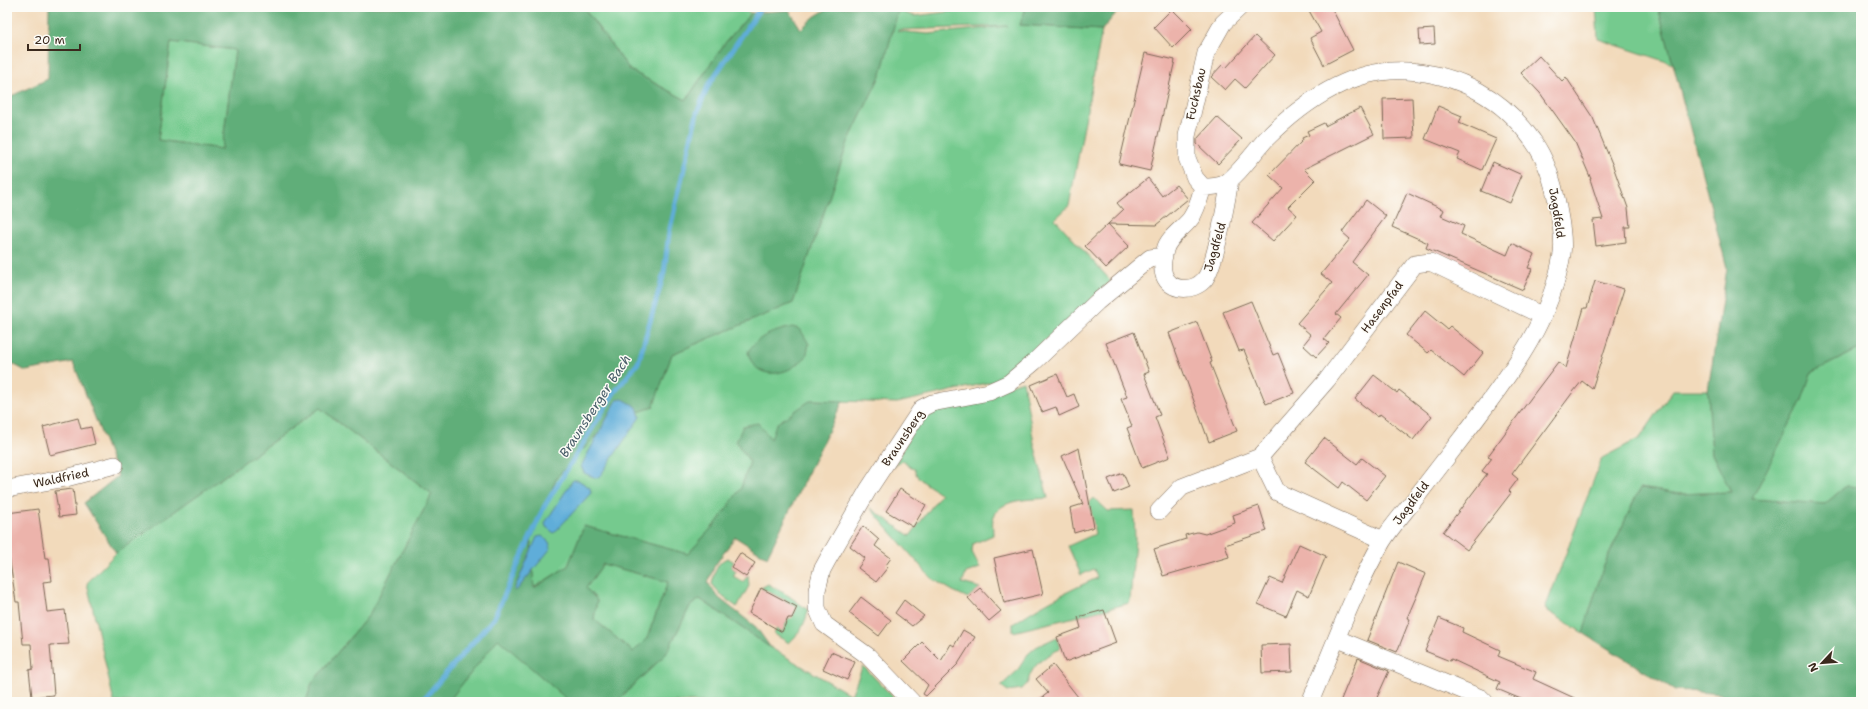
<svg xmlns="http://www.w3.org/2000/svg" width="1868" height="709" viewBox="0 0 1868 709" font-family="'Shantell Sans',sans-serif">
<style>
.green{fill:#75ca8e;stroke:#587a56;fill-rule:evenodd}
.forest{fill:#60ae79;stroke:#4e6c4c;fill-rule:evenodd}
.water{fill:#5fadd9;stroke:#4d6c7c}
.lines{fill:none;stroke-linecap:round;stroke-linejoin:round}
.stream{stroke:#5fadd9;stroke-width:5}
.building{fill:#ecb3ab}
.street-casing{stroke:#7b6855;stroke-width:18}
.street{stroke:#fff;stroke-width:17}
.labels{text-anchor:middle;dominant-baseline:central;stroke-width:3;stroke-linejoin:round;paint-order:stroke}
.street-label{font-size:12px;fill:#3b2a1e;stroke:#fdfcf7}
.water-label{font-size:13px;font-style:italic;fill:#495e69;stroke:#fdfcf7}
</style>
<rect width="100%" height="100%" fill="#fdfcf7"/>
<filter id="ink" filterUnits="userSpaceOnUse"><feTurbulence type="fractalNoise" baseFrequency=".025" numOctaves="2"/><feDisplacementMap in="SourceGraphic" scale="8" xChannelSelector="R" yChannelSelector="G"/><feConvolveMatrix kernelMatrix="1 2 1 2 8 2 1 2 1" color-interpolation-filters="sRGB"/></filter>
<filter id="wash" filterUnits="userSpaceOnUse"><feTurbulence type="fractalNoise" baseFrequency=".012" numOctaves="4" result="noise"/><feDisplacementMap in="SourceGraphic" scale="16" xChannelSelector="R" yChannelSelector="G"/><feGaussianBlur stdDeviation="0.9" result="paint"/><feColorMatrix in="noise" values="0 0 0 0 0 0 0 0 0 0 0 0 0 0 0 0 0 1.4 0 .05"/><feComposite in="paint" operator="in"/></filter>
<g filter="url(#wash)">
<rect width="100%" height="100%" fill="#f2dabb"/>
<path class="green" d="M583 7H738L751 13 725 43 686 100 630 70Z
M986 7H1026L1020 25 1102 30 1069 206 1055 219 1111 281 1015 368 996 381 897 403 811 400 771 440 736 442 750 462 741 488 718 521 688 554 584 526 568 566 533 588 531 541 557 477 609 422 653 407 672 354 793 303 848 142 881 74 898 11 915 16ZM1008 26 928 34 897 31 898 30Z
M1596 7H1658L1673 64 1598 39Z
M171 42 235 50 222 149 158 140Z
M1861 348V487L1846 486 1825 504 1751 499 1802 400 1811 373Z
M1023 381 1034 443 1048 498C1032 500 999 497 993 519 992 523 993 530 993 535L973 544 972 552 980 568 966 573 962 583 980 588 968 598 953 591 931 578 870 508 910 536 941 494C931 486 917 481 914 469L902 460 894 467 914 428 925 414Z
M1673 390H1708L1712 454 1731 492 1679 494 1640 488 1603 568 1583 633 1545 609 1602 458 1640 438Z
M320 408 432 494 369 615 312 683 306 702H114L87 583 116 553Z
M1094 498 1108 511 1134 510 1135 540 1130 601 1129 603 1104 610 1013 632V624C1040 605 1068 591 1097 578L1094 569 1081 575 1068 546 1095 534 1089 503Z
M728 558 734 562 731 567 736 571 733 576 743 582 748 575 749 586 737 607 723 597 712 584C714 574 717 561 728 558Z
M603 564 668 582 647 638 633 652 594 619 597 601 586 588Z
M768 584 789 596 808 610C806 623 799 634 789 643L774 634 777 628 782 632 794 605 761 588Z
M700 599 771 648 851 695 863 666 898 702H616L666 654 690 606Z
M1057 637 1060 649C1049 654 1037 661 1031 673 1027 681 1030 682 1022 689L1008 691 1001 686 1017 671 1028 654 1036 647Z
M498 638 570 702H448Z"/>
<path class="forest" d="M49 7H583L630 70 686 100 725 43 751 13 789 10 801 29 814 17 830 7H886L898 11 881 74 848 142 793 303 672 354 653 407 609 422 557 477 531 541 534 588 568 566 584 526 688 554 718 521 741 488 750 462 736 442 743 426 758 423 771 439 776 424 811 400 843 401 767 557 735 537 714 567 708 583 719 598 756 627 771 648 700 599 690 606 666 654 616 702H570L498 639 448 702H306L312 683 369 615 432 494 320 408 116 553 84 503 118 476 73 362 26 371 7 361V98L48 79ZM171 42 235 50 222 149 158 140ZM603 564 668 582 647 638 633 652 594 619 597 600 586 588Z
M1026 7H1121L1102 30 1020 25Z
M1658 7H1861V348L1811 373 1802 400 1752 499 1825 504 1846 486 1861 487V702H1721L1722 694 1675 690 1583 633 1603 568 1640 488 1679 494 1731 492 1712 454 1708 390 1727 268Z
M792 327 800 329 809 344 806 357C800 362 792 369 785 371 767 377 752 371 748 352 758 335 773 332 792 327Z"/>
<path class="water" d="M623 399 637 407 640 417 600 476 596 478 584 473 581 466 617 400Z
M573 480H578L590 488 591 493 554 533 546 527 545 523Z
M542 536 549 542 551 548 516 591 514 590 537 537Z"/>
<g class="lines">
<path class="stream" d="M421 702 494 618 544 507 614 393 638 363 664 273 669 233 697 113 708 86 761 7"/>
</g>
<g id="blocks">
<path class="building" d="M1307 7H1331L1353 50 1324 65 1310 38 1321 32Z
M1172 9 1192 29 1173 48 1154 27Z
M1434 29 1435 44 1420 45 1419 30Z
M1255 36 1275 55 1245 88 1235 79 1225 90 1211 77 1222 65 1226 68Z
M1145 53 1175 60 1150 171 1119 164Z
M1539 56 1562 81 1566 77 1593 118 1613 166 1628 208 1630 227H1625L1626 242 1596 246 1593 220 1603 219 1590 179H1591L1575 142 1540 93 1521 73Z
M1412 98 1414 138 1384 139 1383 99Z
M1438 106 1462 116 1459 123 1496 139 1482 170 1457 159 1460 153 1425 139Z
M1360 108 1374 134 1304 169 1315 180 1288 207 1297 215 1273 241 1252 223 1283 188 1269 175 1303 140 1302 138 1309 135 1307 131 1324 123 1325 126Z
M1217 117 1242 139 1218 164 1197 144V139Z
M1493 162 1522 175 1510 203 1481 191Z
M1148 178 1162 196 1176 185 1188 199 1156 225 1108 224 1123 210 1117 203Z
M1407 193 1444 210 1441 216 1464 226 1461 234 1507 255 1512 243 1534 254 1528 268 1532 269 1523 290 1426 248 1428 243 1392 227Z
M1366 200 1386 216 1352 262 1368 275 1336 314 1341 318 1324 339 1329 343 1316 357 1303 345 1311 335 1297 323 1332 283 1321 274 1350 239 1342 232Z
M1108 224 1129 246 1106 268 1085 246Z
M1595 281 1624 289 1592 389 1582 381 1573 392 1512 474 1518 479 1509 491 1511 493 1467 550 1443 532 1487 474 1482 471 1492 458 1488 456 1536 391 1558 362 1566 368 1584 308H1587Z
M1251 301 1273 355 1278 353 1294 393 1266 404 1244 350 1239 351 1223 312Z
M1425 311 1447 329 1450 326 1483 353 1464 377 1431 350 1428 353 1406 335Z
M1197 322 1212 362 1210 363 1237 431 1209 442 1169 333Z
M1134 332 1149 372 1144 374 1160 415 1155 417 1170 457 1142 468 1127 428 1132 426 1121 399 1127 397 1106 343Z
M1057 374 1067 397 1074 394 1079 407 1059 416 1056 407 1042 412 1031 385Z
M1374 375 1397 393 1399 390 1432 416 1413 440 1380 414 1378 417 1355 399Z
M78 418 81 429 91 427 95 444 50 455 43 427Z
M1324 438 1357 464 1362 458 1385 476 1366 500 1343 482 1339 488 1305 462Z
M1079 448 1094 527 1074 533 1070 508 1083 504 1062 456Z
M1123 473 1129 487 1114 493 1108 479Z
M73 489 76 515 59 517 55 491Z
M900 489 926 505 913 527 886 511Z
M1259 506 1267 531 1225 545 1229 557 1163 576 1154 549 1186 539 1185 535 1197 532 1205 534 1235 523 1233 515Z
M38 509 45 558H49L52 581 43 582 47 612 65 610 69 644 50 645 54 695 32 697 29 670 33 669 31 644H23L19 602H16L7 542V513Z
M863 526 879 540 875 546 891 558 886 565 888 567 876 582 858 568 865 558 850 546Z
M1299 544 1326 556 1309 596 1297 590 1286 616 1258 604 1270 578 1282 583Z
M1033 549 1043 594 1004 603 994 558Z
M740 553 755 563 746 577 731 567Z
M1398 562 1426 574 1407 618 1410 619 1397 652 1367 640Z
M761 588 797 607 792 618H788L782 632 749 613Z
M980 588 1001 611 989 621 968 598Z
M861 597 891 620 879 636 849 613Z
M904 600 924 616 912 626 895 613Z
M1104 610 1116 643 1065 662 1057 637 1081 628 1078 617Z
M1439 618 1463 628 1462 632 1500 650 1498 656 1536 672 1533 679 1583 702H1528L1497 689 1500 682 1451 659 1450 661 1425 651Z
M963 630 975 637 958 664 926 696 923 694 928 685 903 661 922 642 941 661 951 644 954 646Z
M1291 644 1292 672 1262 673 1261 645Z
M831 652 855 662 847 680 823 669Z
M1358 658 1389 671 1375 702H1340Z
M1053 665 1071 688 1082 702H1036L1048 693 1036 679Z"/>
</g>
</g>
<g filter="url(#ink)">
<use href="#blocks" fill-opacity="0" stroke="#7b6855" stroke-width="1"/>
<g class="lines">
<g class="street-casing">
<path id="street" d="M1203 187C1210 187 1217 187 1224 184 1237 177 1255 151 1266 139 1303 102 1352 67 1407 71 1459 74 1503 98 1533 141 1547 160 1554 185 1558 208 1561 223 1564 240 1562 254 1552 317 1514 369 1477 418 1456 445 1435 473 1414 500 1403 514 1391 527 1382 542 1353 592 1333 649 1310 702
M1203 187C1200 197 1197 209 1191 218 1183 229 1168 237 1165 250 1163 258 1161 267 1164 275 1170 292 1193 292 1204 280 1215 268 1227 198 1230 180
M1203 187 1195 178 1187 158V136L1206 53 1223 23 1240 7
M7 489 66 478 115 465
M1159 511 1182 487 1260 457
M1383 540 1277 492 1260 457 1327 380 1415 264 1430 262 1543 316
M1338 639 1481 698 1485 702
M912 702 868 656 824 624 817 608V590L822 570 828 559 868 490 922 408 932 403 989 392 1009 383 1034 362 1097 302 1150 258 1164 256"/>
</g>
<use href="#street" class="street"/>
</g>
</g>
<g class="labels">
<g class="street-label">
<text transform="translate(1196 94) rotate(-77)">Fuchsbau</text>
<text transform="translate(1557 213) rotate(81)">Jagdfeld</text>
<text transform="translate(1215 247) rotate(-74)">Jagdfeld</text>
<text transform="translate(1382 307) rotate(-53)">Hasenpfad</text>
<text transform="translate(903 438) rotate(-56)">Braunsberg</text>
<text transform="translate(61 478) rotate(-12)">Waldfried</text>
<text transform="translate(1411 503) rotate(-53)">Jagdfeld</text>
</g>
<g class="water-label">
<text transform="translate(595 406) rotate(-57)">Braunsberger Bach</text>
</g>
</g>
<rect width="1868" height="709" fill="none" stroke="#fdfcf7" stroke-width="24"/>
<g transform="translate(1822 663) rotate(244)" stroke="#fdfcf7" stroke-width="3" paint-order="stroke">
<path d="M0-3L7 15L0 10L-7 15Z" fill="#3b2a1e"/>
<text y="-6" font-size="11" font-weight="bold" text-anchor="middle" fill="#3b2a1e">N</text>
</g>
<path d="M28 44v6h52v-6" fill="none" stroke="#3b2a1e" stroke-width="2"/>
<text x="34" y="44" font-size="12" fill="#3b2a1e" stroke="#fdfcf7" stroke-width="3" paint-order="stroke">20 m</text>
</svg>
